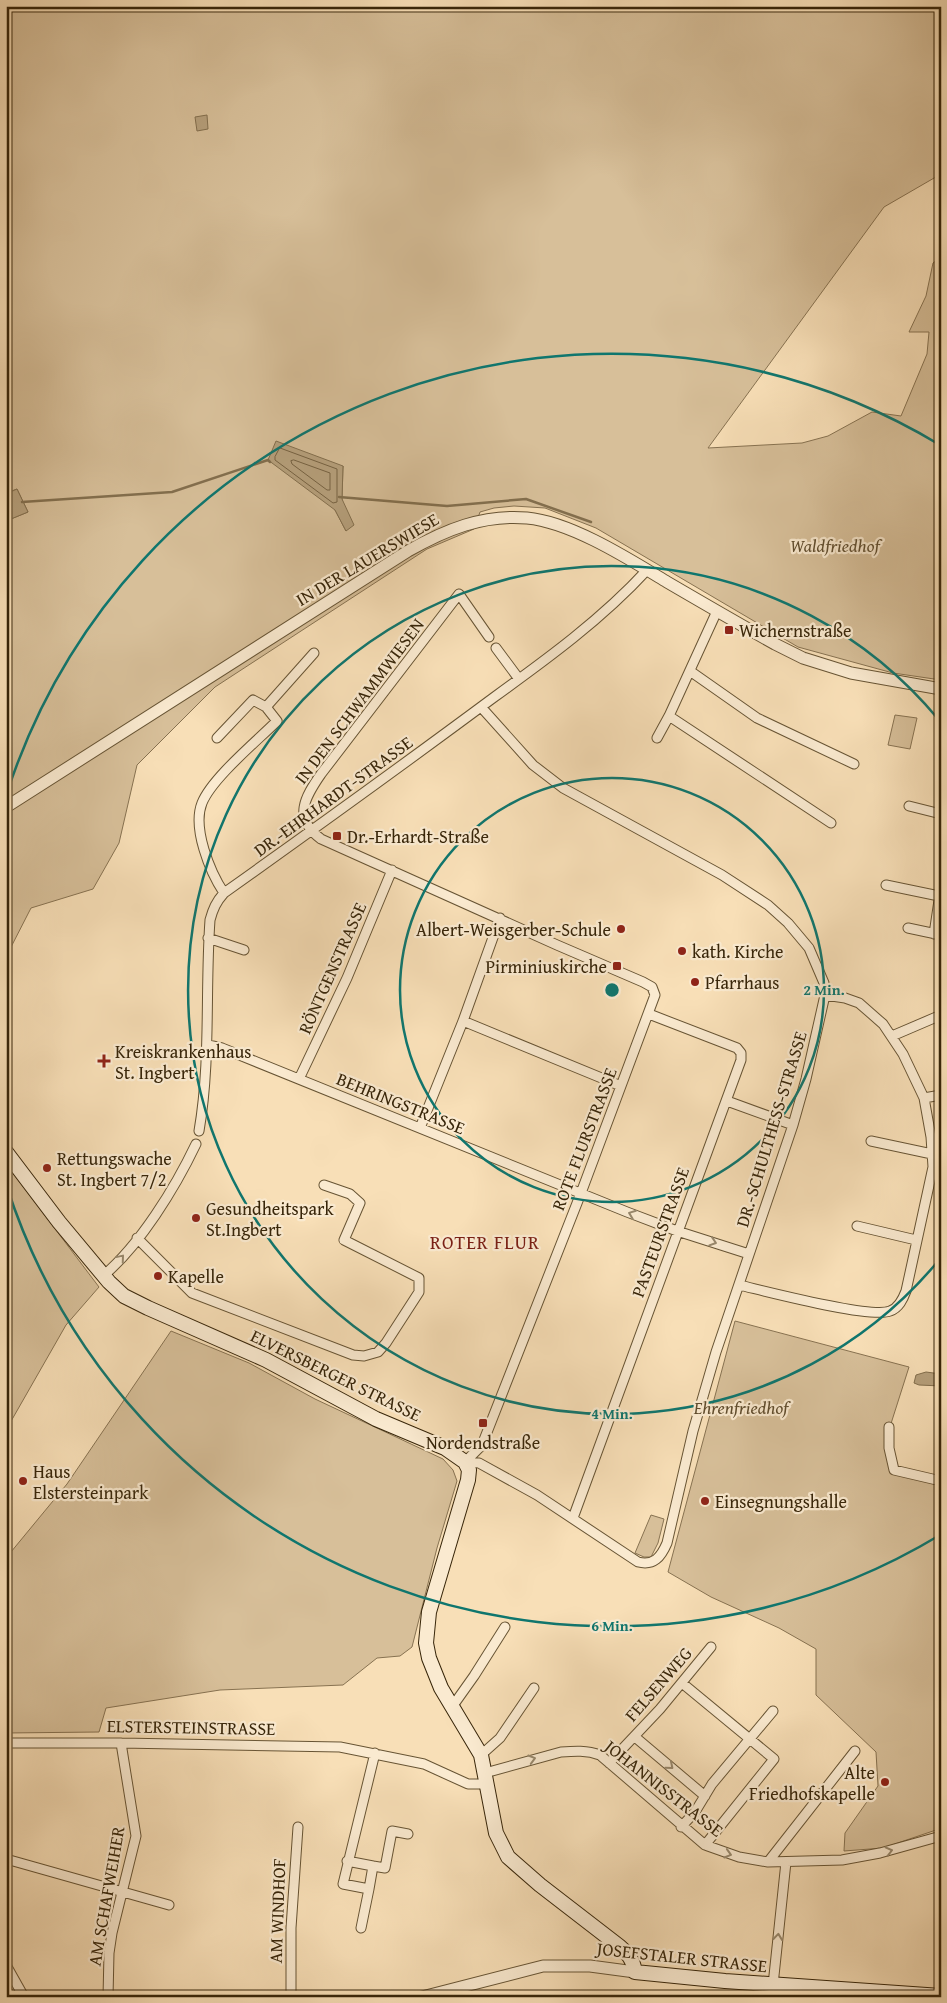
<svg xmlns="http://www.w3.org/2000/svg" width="947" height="2003" viewBox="0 0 947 2003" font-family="'Gentium Book Plus',serif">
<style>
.green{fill:#d7bf99;stroke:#877251;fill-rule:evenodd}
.water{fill:#b6a07c;stroke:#836f4e}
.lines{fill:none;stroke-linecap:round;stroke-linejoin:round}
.shore{stroke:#766242;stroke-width:1}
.stream{stroke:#836f4e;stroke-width:2.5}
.minor-casing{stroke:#675434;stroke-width:11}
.tertiary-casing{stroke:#675434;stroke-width:13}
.secondary-casing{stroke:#372509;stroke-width:16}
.minor{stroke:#faead0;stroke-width:9}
.tertiary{stroke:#faead0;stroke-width:11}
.secondary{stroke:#faead0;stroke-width:14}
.oneway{stroke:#98886c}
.ring{fill:none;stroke:#0f766e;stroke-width:2.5}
.poi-dot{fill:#8f2418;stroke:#faead0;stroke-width:2}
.labels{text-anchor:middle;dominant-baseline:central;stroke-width:4.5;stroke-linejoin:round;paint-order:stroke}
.park-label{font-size:18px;font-style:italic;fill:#5f4c2d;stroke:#faead0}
.street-label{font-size:18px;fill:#372509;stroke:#faead0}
.poi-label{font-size:18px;fill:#372509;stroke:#faead0;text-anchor:start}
.neighbourhood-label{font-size:19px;letter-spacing:1px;fill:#7a1f14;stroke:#faead0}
.centre{fill:#0f766e;stroke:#faead0;stroke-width:2.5}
.ring-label{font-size:15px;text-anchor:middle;font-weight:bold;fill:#0f766e;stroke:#faead0;stroke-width:4.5;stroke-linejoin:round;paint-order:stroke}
</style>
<rect width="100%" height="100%" fill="#f8dfb7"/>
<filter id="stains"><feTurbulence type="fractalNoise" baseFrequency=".004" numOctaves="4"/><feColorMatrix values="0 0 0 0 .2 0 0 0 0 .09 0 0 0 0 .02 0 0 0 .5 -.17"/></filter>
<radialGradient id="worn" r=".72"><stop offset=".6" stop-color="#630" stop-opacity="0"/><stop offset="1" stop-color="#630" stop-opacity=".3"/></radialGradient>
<path class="green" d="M6 6H941V174L884 207 708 448 802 443 828 436 872 412 901 416 927 354 929 332H909L926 296 933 263 941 257V680L893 673 798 647 596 528 545 508 514 506 494 508 480 512 474 529 427 549 215 687 137 765 119 843 93 889 31 908 9 951 6 953V521L28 512 17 489 6 493ZM343 466 342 499 346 531 335 510Z
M895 715 917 718 910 749 888 745Z
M6 1164 99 1287 66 1325 6 1430Z
M735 1321 909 1367 888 1433 893 1470 941 1482V1824L939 1829 883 1848 844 1851 845 1833 878 1786 876 1752 816 1695V1649L779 1628 711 1597 668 1572Z
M171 1331 249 1363 315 1399 443 1459 453 1470 457 1481 437 1548 412 1647 400 1656 377 1658 343 1685 220 1690 106 1708 99 1732 6 1733V1558L67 1484Z
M651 1515 664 1519 658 1543 651 1557H644L635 1553Z"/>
<path class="water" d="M207 115 208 129 197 131 195 117Z
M276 441 343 466 342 499 354 525 346 531 335 510 268 460Z
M17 489 28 512 6 521V494Z
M926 1372 941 1374V1386L919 1385 914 1383 916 1375Z"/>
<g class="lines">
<path class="shore" d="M280 448 337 469V502L333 503 275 460V457Z
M294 460 330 473V490H327L292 464 291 461Z"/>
<path class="stream" d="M339 497 447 506 526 499 591 522
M22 502 172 492 268 460 270 462"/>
<g class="minor-casing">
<path id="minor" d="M496 648 519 679
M690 671 757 718 854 764
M266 707 314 653
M669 716 831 823
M217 738 253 700 266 707 277 721C257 741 212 778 202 803 192 828 210 872 224 893
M657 738 669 716 717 611
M909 806 941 814
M886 885 939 896
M908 928 941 935
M934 934 941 887
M208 938 244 950
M463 1021 621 1086
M892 1036 941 1015
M208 1045 222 1048 627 1212 677 1231 749 1254
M299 1079 347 978 392 870
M924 1098 941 1095
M727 1101 793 1125
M420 1128 463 1021 500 918
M199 1131C211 1061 205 990 210 920 213 909 216 902 224 893 314 829 404 764 493 698 547 659 602 619 647 570
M871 1141 932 1154
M857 1226 916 1240
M137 1238 192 1293 353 1355 364 1356 378 1352 386 1343 419 1292V1278L344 1240 360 1203 350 1194 324 1185
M103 1276C140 1245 175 1188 196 1144
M739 1285C765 1291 871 1319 890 1311 899 1308 903 1299 906 1291L933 1167 931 1137 924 1098 903 1054 883 1024 859 1003 845 998 825 995
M889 1427V1448L894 1470 941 1481
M465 1462 479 1463 537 1495 638 1562C654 1566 661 1557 667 1543L693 1431 716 1352 793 1125 806 1079 825 995 824 983 809 948 788 923 768 905 722 875 563 788 533 765 481 707
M465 1462 482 1445 581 1193 655 995 652 987 643 982 557 945 321 839C292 818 305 797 321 774L459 594 489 637
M573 1518 741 1060V1053L737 1048 649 1014
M682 1683 774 1759 705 1845
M452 1707 474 1676 505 1627
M635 1737 705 1796
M6 1743H121L340 1747 424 1764 468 1784H486
M481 1755 500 1738 534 1688
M609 1763 660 1709 711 1647
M485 1773 561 1752C574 1751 587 1750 600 1755L705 1845 739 1857 768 1862 842 1860 880 1853 941 1836
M681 1827 695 1812 712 1784 773 1711
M6 1859 169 1905
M347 1861 373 1866 369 1889
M768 1862 855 1751
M373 1866 385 1868 392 1831 408 1834
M361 1928 369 1889 343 1884 375 1753
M6 1965 24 1997
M773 1985 786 1862
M108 1997 109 1953 112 1933 136 1836 121 1743
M291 1997V1928L298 1827"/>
</g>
<g class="tertiary-casing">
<path id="tertiary" d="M6 807 408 551C445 530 483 514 527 518 571 522 629 559 667 582 703 603 739 624 775 644L803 658 851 673 941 689
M422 1997 543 1966H590L635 1972"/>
</g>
<g class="secondary-casing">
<path id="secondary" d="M6 1152 59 1222 109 1282 124 1296 148 1308 266 1360 376 1419 445 1448 465 1462 469 1470 468 1480 429 1612 426 1643 429 1658 441 1688 481 1755 496 1833 508 1857 540 1885 619 1946C628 1954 633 1959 635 1972L725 1981 941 1996"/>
</g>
<use href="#minor" class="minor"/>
<use href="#tertiary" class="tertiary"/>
<use href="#secondary" class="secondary"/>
</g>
<defs><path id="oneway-chevron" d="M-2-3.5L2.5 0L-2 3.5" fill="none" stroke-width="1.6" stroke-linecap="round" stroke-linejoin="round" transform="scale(1.25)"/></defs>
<g class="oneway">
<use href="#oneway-chevron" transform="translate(632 1214) rotate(-159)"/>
<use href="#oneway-chevron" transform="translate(713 1242) rotate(18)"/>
<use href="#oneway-chevron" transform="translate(121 1258) rotate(-50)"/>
<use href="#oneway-chevron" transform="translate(532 1759) rotate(-16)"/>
<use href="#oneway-chevron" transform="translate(670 1766) rotate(40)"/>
<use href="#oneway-chevron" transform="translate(889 1851) rotate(-14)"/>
<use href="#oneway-chevron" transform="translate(728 1854) rotate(17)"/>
<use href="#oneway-chevron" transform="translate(778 1937) rotate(-84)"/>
</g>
<g class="ring">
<circle cx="612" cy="990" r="212"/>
<path d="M939 1260A424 424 0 1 1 939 720"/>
<path d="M940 1535A636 636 0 0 1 7 1187M7 793A636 636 0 0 1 940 445"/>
</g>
<g class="poi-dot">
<rect x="724" y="625" width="10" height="10" rx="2.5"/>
<rect x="332" y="831" width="10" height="10" rx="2.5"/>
<circle cx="621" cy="929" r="5"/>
<circle cx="682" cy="951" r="5"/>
<rect x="612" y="961" width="10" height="10" rx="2.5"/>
<circle cx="695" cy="982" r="5"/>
<path d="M101.5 1053.5h5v5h5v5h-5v5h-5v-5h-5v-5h5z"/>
<circle cx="47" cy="1168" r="5"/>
<circle cx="196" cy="1218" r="5"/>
<circle cx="158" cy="1276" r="5"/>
<rect x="478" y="1418" width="10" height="10" rx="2.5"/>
<circle cx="23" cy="1481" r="5"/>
<circle cx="705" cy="1501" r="5"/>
<circle cx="885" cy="1782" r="5"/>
</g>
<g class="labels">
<g class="park-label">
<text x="835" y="545">Waldfriedhof</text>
<text x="741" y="1407">Ehrenfriedhof</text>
</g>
<g class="street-label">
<text transform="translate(367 559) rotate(-31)">IN DER LAUERSWIESE</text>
<text transform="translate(359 701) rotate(-53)">IN DEN SCHWAMMWIESEN</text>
<text transform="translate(333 796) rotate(-36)">DR.-EHRHARDT-STRASSE</text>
<text transform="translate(332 968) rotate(-66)">RÖNTGENSTRASSE</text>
<text transform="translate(401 1103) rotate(22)">BEHRINGSTRASSE</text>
<text transform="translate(771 1129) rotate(-73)">DR.-SCHULTHESS-STRASSE</text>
<text transform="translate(584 1139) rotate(-69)">ROTE FLURSTRASSE</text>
<text transform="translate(660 1232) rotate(-70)">PASTEURSTRASSE</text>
<text transform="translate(336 1375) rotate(26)">ELVERSBERGER STRASSE</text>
<text transform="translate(658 1684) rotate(-49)">FELSENWEG</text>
<text transform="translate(191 1727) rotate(1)">ELSTERSTEINSTRASSE</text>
<text transform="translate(664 1788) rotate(38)">JOHANNISSTRASSE</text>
<text transform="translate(106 1896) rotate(-80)">AM SCHAFWEIHER</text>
<text transform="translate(277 1911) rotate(-88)">AM WINDHOF</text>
<text transform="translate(682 1957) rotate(6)">JOSEFSTALER STRASSE</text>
</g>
<g class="poi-label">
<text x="739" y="630">Wichernstraße</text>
<text x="347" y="836">Dr.-Erhardt-Straße</text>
<text x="611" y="929" text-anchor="end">Albert-Weisgerber-Schule</text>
<text x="692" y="951">kath. Kirche</text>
<text x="607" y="966" text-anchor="end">Pirminiuskirche</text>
<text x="705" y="982">Pfarrhaus</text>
<text x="115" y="1051">Kreiskrankenhaus<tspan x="115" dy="21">St. Ingbert</tspan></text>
<text x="57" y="1158">Rettungswache<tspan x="57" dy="21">St. Ingbert 7/2</tspan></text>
<text x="206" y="1208">Gesundheitspark<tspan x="206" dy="21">St.Ingbert</tspan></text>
<text x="168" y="1276">Kapelle</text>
<text x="483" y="1442" text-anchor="middle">Nordendstraße</text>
<text x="33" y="1471">Haus<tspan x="33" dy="21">Elstersteinpark</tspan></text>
<text x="715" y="1501">Einsegnungshalle</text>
<text x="875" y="1772" text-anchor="end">Alte<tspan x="875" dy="21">Friedhofskapelle</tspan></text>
</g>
<g class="neighbourhood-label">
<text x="485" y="1242">ROTER FLUR</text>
</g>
</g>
<circle cx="612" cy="990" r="8" class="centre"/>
<g class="ring-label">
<text x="824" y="995">2 Min.</text>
<text x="612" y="1419">4 Min.</text>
<text x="612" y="1631">6 Min.</text>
</g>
<rect width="947" height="2003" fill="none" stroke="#f8dfb7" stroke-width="25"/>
<rect x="8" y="8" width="932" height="1988" fill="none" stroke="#372509" stroke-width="2.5"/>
<rect x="12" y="12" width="922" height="1978" fill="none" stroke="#372509"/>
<rect width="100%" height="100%" filter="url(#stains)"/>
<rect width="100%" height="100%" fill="url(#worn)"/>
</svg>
